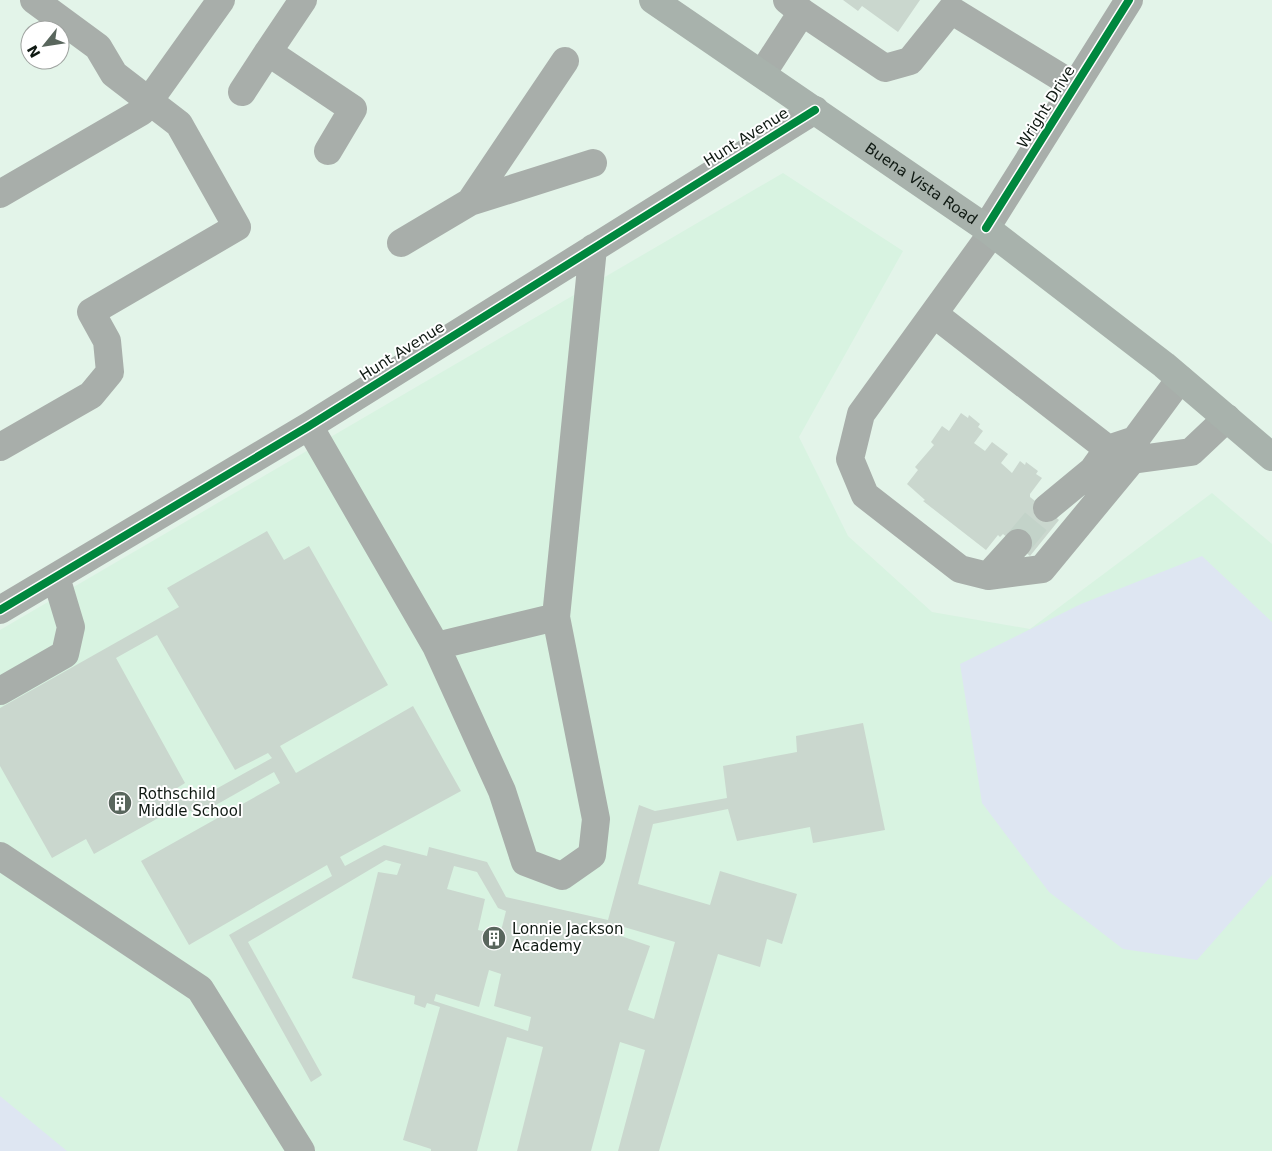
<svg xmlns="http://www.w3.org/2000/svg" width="1272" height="1151" viewBox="0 0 1272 1151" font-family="'DejaVu Sans',sans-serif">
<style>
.built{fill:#d8f3e1}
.green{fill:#dee6f2}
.building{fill:#cad7ce;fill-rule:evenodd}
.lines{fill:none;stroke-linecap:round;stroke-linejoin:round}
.minor-tunnel{stroke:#c3d3c9;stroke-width:28;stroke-dasharray:28 14;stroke-linecap:butt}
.minor{stroke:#a8aeaa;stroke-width:28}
.major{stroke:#a8b2ac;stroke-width:28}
.cycleway-casing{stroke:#fff;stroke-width:11}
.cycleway{stroke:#00873e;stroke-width:8}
.labels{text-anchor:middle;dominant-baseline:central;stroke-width:4;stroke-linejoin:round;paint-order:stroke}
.street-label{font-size:15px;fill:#0f1912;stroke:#fff}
.poi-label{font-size:15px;fill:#0f1912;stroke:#fff;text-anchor:start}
</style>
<rect width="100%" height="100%" fill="#e3f4e9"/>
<path class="built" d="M783 173 903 251 799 437 848 536 932 612 1030 629 1212 493 1272 544V1151H0V630Z"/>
<path class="green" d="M1202 556 1272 622V875L1197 960 1123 949 1049 892 982 803 960 664 1081 604Z
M0 1096 67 1151H0Z"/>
<path class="building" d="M843 0H920L898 32 862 6 858 11Z
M961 413 968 418 969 415 980 424 978 427 983 431 974 443 985 451 992 442 1008 454 1001 463 1012 473 1020 461 1025 465 1026 462 1038 471 1036 474 1042 478 1030 494V497L1059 520 1030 556 1003 534 1000 537 998 535 986 550 923 501 925 500 907 484 918 470 915 467 934 445 931 442 942 426 949 431Z
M267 531 284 560 309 546 388 685 280 746 296 773 413 706 461 791 340 857 345 866 384 845 427 856 429 847 487 862 506 897 608 920 639 805 655 811 727 798 723 766 797 752 796 736 863 723 885 830 813 843 810 827 737 841 728 809 653 824 638 884 710 905 720 871 797 894 782 944 767 939 760 967 718 954 659 1151H618L645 1050 620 1042 591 1151H517L543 1047 507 1037 477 1151H431V1149L403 1140 440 1007 427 1003 425 1008 414 1004 415 996 352 978 378 872 397 875 401 864 386 860 248 942 322 1075 311 1082 229 935 332 876 327 865 189 945 141 861 280 783 274 772 200 814 178 807 94 854 86 839 52 858 0 766V708L179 607 167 588ZM157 635 235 770 268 753 272 758 198 799 176 794 174 790 185 783 116 658ZM454 866 477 872 498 908 506 911 500 935 478 930 485 899 447 889ZM624 927 675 942 654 1019 628 1010 650 946 621 936ZM489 970 501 974 494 1006 531 1017 528 1031 434 1001 436 994 479 1007Z"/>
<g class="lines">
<path class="minor-tunnel" d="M1018 543 1047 508"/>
<path class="minor" d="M802 12 885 68 910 61 951 10 1075 86
M268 52 303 0
M762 74 802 12 787 0
M242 92 268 52 353 109 328 151
M0 194 141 112 221 0
M470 202 593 163
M986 228 1129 0
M992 233 861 414 850 459 865 495 960 569 988 576 1042 569 1132 460 1191 452 1227 418
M401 243 470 202 565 61
M934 314 1108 449
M309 426 436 646 502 791 525 862 562 876 592 855 596 819 556 617 593 248
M0 447 91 395 110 372 107 341 91 312 237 227 179 124 114 74 98 47 34 0
M1047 508 1093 470 1108 449 1135 440 1180 379
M988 576 1018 543
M0 610 309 426 815 110
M436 646 556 617
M0 691 65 654 71 627 56 577
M0 856 200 989 301 1151"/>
<path class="major" id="s1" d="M653 0 986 228 1164 365 1272 457"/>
<g class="cycleway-casing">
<path id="cycleway" d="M986 228 1129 0
M0 610 309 426 815 110"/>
</g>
<use href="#cycleway" class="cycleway"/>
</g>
<defs>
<g id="building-disc" transform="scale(1.25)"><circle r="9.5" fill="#59665d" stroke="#fff"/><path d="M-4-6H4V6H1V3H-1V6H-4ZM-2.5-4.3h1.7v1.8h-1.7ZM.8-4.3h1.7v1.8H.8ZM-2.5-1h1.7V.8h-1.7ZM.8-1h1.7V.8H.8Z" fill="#fff"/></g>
</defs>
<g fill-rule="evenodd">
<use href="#building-disc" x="120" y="803"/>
<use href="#building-disc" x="494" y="938"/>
</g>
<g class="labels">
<g class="street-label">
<text transform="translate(1046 107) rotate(-58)">Wright Drive</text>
<text transform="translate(746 137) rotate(-32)">Hunt Avenue</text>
<text stroke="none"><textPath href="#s1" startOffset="325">Buena Vista Road</textPath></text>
<text transform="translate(402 351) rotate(-32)">Hunt Avenue</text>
</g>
<g class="poi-label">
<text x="138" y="794">Rothschild<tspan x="138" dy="17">Middle School</tspan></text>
<text x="512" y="929">Lonnie Jackson<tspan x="512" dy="17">Academy</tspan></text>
</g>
</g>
<g transform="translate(45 45) rotate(240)"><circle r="24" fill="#ffffff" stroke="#9fa3a0"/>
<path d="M0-4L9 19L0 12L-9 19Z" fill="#59665d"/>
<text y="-8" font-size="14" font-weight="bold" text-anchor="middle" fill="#0f1912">N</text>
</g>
</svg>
